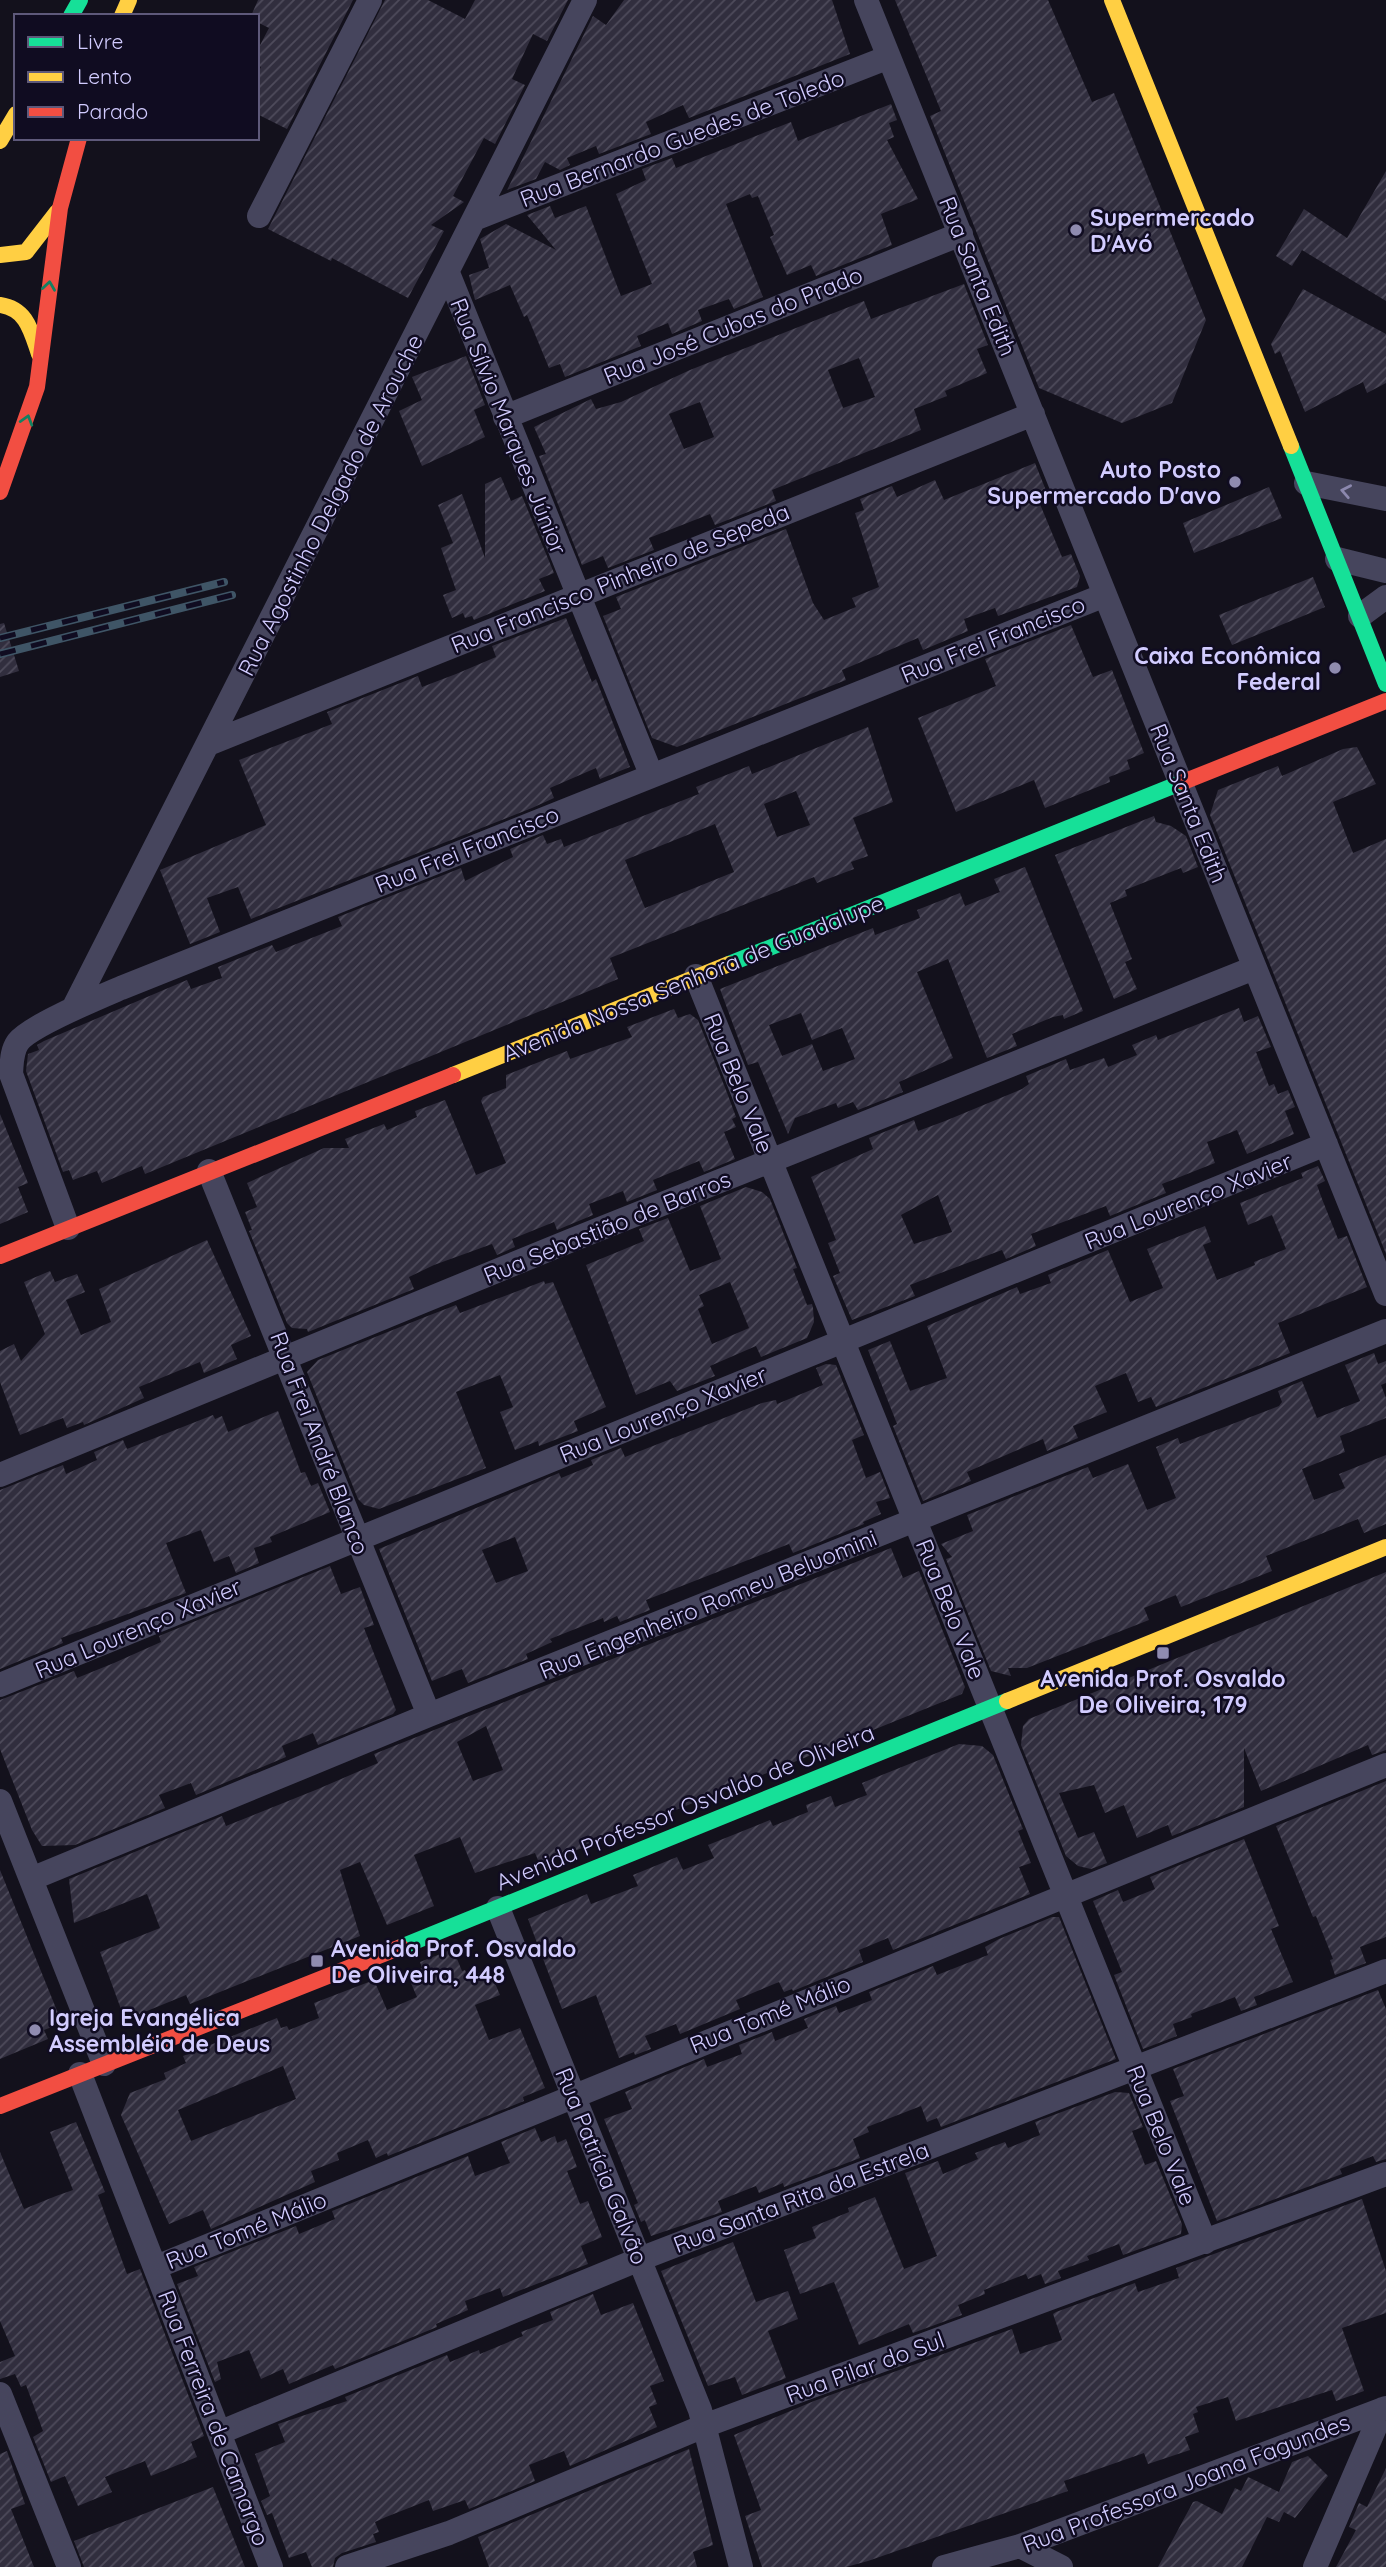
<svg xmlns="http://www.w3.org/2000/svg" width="1386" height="2567" viewBox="0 0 1386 2567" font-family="Quicksand,sans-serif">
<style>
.building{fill:url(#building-hatch);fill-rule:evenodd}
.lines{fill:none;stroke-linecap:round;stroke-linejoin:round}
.street{stroke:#46455d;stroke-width:24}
.fast{stroke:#16e098;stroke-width:16}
.slow{stroke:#ffcf43;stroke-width:16}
.jam{stroke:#f24e42;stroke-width:16}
.rail-casing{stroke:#3f5566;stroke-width:8}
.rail{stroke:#100c21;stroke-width:5;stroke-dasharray:16;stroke-linecap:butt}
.oneway{stroke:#138162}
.oneway2{stroke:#8c88ae}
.poi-dot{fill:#8f8bb0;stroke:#100c21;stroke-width:2.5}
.labels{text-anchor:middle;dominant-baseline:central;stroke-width:5;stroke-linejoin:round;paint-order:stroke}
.street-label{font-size:23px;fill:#d2ccff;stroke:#100c21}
.poi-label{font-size:23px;font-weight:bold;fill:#d2ccff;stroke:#100c21;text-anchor:start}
</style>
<defs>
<pattern id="building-hatch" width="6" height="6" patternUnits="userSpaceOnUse" patternTransform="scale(1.75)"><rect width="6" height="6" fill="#312e3e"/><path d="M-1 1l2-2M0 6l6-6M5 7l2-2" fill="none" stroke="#4e4b5b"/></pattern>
</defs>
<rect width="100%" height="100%" fill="#13111c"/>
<path class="building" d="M258 0H353L287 129 257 114V75L261 67 257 65V51L269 28 257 22V16H251Z
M385 0H428L465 19 475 0H568L547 41 533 34 512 79 525 85 495 144 484 138 453 196 464 202 431 225 444 231 408 298 332 258 331 261 268 229Z
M624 0H832L850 54 689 118 683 105 646 122 651 134 599 154 596 146 567 158 570 165 560 170 545 162 536 179 507 190 593 16 606 25Z
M895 0H1048L1092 102 1114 93 1206 320 1172 403 1122 423 1039 388 930 116 941 111Z
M891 104 897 120 889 123 894 137 887 140 918 199 881 214 892 245 816 276 811 265 787 275 770 237 774 235 758 196 752 198 750 194 726 204 763 297 734 309 729 299 698 310 702 321 672 334 668 323 637 336 641 346 565 377 560 364 549 368 527 315 524 317 510 285 475 300 469 275 489 268 480 239 506 224 556 250 527 215 550 206 555 218 586 206 621 296 652 284 616 194 646 180 642 169 672 158 676 168 791 122 798 141Z
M1386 171V301L1302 250 1292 266 1276 256 1304 209 1347 238Z
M964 284 988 345 977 349 987 373 945 391 947 396 914 409 921 430 772 490 776 501 715 525 710 514 649 538 654 550 608 568 603 556 582 565 539 456 546 454 534 427 591 399 596 409 621 402 690 370 864 301 871 319ZM859 358 875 397 843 408 828 370ZM700 402 714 437 684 449 669 414Z
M1303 289 1386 334V383L1367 393 1363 382 1305 412 1280 351 1275 354 1271 344Z
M466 356 485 405 474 410 485 437 422 466 399 411 422 400 412 377Z
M1035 463 1047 493 1037 497 1062 557 1071 554 1080 576 1077 587 998 616 995 608 964 619 968 631 923 650 918 638 842 670 846 680 677 747 652 738 603 616 621 609 616 597 786 529 813 603 824 620 856 607 852 598 879 587 855 513 864 510 860 499 892 486 897 497 935 480 944 500Z
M501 477 511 501 522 496 554 573 539 579 545 591 474 620 472 616 465 618 463 613 452 618 443 595 456 590 441 548 453 543 438 505 462 494 485 558V484Z
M1269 487 1282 518 1194 553 1183 523Z
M1313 577 1325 607 1232 645 1219 615Z
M566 618 592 682 596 679 630 767 600 779 596 768 550 788 554 798 532 808 251 919 238 887 207 898 220 932 190 944 160 870 266 825 239 760 332 724 327 712 418 676 422 687 456 674 496 657 492 646Z
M4 623 19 671 0 677V624Z
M1071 625 1093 677 1112 670 1144 753 1127 760 1130 769 1109 777 1110 782 1045 808 1034 780 956 812 918 718 996 686 985 659Z
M868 727 893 802 853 818 868 856 851 862 854 869 817 883 814 877 610 958 618 979 145 1174 142 1166 102 1183 97 1171 73 1180 69 1170 63 1172 26 1071 28 1054 39 1050 37 1045 44 1041 187 980 191 989 222 978 218 967 272 945 276 952 342 926 338 917 461 868 465 881 513 857 510 849 543 835 547 844 561 839 564 847 699 794 696 787 749 766 752 774ZM796 791 810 825 777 837 764 804ZM715 824 734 872 645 908 625 860Z
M1357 747 1376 784 1333 802 1353 853 1386 839V1254L1210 815 1218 790 1278 766 1282 776 1343 749Z
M1154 816 1156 822 1171 826 1186 836 1198 867 1183 873 1181 868 1125 890 1127 896 1110 903 1132 959 1125 962 1137 989 1114 999 1055 855Z
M1025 867 1083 1011 1064 1019 1063 1015 1053 1017 1012 1034 1017 1046 987 1058 948 959 917 972 953 1058 899 1082 903 1092 858 1110 853 1102 838 1108 836 1103 795 1118 788 1134 758 1062 748 1065 720 989 873 928 875 935 920 918 917 910 960 893 965 906 1000 892 994 879ZM801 1013 812 1040 842 1028 855 1059 823 1071 812 1044 782 1056 769 1025Z
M1239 1008 1244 1022 1258 1016 1271 1047 1256 1052 1269 1086 1274 1084 1278 1094 1288 1090 1295 1107 1285 1111 1294 1134 1247 1154 1237 1130 1207 1142 1215 1163 1162 1184 1166 1193 1110 1216 1106 1206 1031 1234 1036 1246 1006 1259 1002 1250 938 1274 910 1285 915 1296 852 1320 833 1276 840 1273 828 1243 836 1240 811 1177 873 1149 869 1138 914 1120 918 1131 945 1121 1022 1089 1029 1084 1026 1076 1066 1059 1070 1070 1104 1058 1108 1067 1137 1055 1132 1045 1156 1035 1158 1040ZM938 1195 952 1232 914 1244 901 1215Z
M674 1009 678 1018 690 1014 698 1020 726 1090 736 1117 732 1119 736 1127 724 1132 735 1159 704 1172 699 1161 653 1180 657 1190 627 1202 623 1191 589 1204 593 1215 557 1230 554 1222 512 1239 515 1247 497 1255 492 1244 434 1265 409 1277 414 1289 308 1332 307 1329 292 1328 287 1323 249 1231 252 1230 245 1212 257 1207 247 1183 324 1148H349L345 1139 384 1124 387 1130 417 1117 415 1111 445 1100 476 1175 506 1163 481 1101 483 1097 506 1088V1075L567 1051 570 1059 632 1037 627 1027Z
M0 1114 28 1183 18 1187 28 1212 0 1224Z
M1318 1166 1325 1181 1317 1185 1322 1199 1338 1239 1347 1236 1367 1287 1278 1323 1290 1353 1156 1407 1151 1397 1138 1402 1126 1373 1095 1386 1107 1412 1073 1426 1078 1438 1047 1451 1043 1439 967 1472 971 1481 923 1501 893 1426 897 1424 868 1350 890 1341 910 1391 947 1378 927 1326 1017 1287 1020 1294 1051 1283 1048 1275 1108 1250 1130 1302 1163 1288 1147 1249 1205 1226 1211 1242 1203 1245 1217 1280 1255 1265 1254 1262 1286 1249 1272 1215 1248 1225 1240 1203 1303 1178 1301 1173Z
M746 1187 762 1192 770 1199 797 1268 793 1269 807 1305 812 1304 813 1308 814 1322 807 1338 761 1357 756 1346 710 1366 715 1376 677 1391 670 1381 636 1395 586 1265 644 1241 639 1229 668 1218 690 1271 721 1259 700 1206ZM730 1282 749 1328 712 1344 698 1309 704 1306 699 1295Z
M207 1240 251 1336 231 1345 237 1359 204 1373 200 1362 139 1387 144 1398 84 1425 83 1422 67 1428 63 1418 20 1435 0 1382V1351L14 1344 21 1361 45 1334 24 1282 50 1271 55 1282 77 1274 85 1292 66 1300 81 1335 111 1322 99 1289Z
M544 1281 545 1284 553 1282 606 1407 574 1421 578 1431 539 1446 538 1441 515 1450 500 1412 513 1407 500 1375 456 1392 486 1468 379 1509 364 1505 358 1499 307 1372 318 1360 425 1317 456 1305 460 1313Z
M1374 1353 1378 1364 1386 1361V1383L1381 1385 1386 1398V1418L1340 1436 1345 1452 1302 1469 1314 1500 1345 1488 1339 1474 1386 1455V1524L1364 1533 1358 1519 1266 1556 1272 1571 1181 1607 1176 1595 1144 1608 1149 1620 1027 1668H1008L1011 1676 991 1671 946 1559 952 1557 941 1544 973 1531 967 1515 1088 1467 1093 1478 1128 1464 1147 1510 1176 1498 1156 1447 1178 1438 1180 1444 1279 1406 1282 1402 1278 1391 1302 1381 1317 1418 1360 1401 1345 1365Z
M826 1364 836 1365 864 1435 852 1440 866 1478 880 1472 890 1498 876 1502 881 1514 863 1522 864 1524 793 1553 789 1544 646 1600 650 1610 620 1622 617 1616 604 1622 603 1618 550 1639 552 1642 526 1654 528 1659 468 1683 462 1669 432 1681 379 1549 559 1473 561 1478 593 1465 591 1460 621 1448 625 1457 762 1403 776 1400 777 1404 823 1385 816 1368ZM515 1537 528 1571 496 1583 482 1550Z
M278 1411 301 1473 305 1472 311 1486 318 1483 330 1512 270 1537 272 1542 254 1548 259 1563 236 1573 229 1556 214 1562 201 1530 166 1543 186 1593 61 1638 63 1643 0 1669V1490L63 1465 66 1474 97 1460 94 1452 123 1440 127 1449 213 1415 215 1419 222 1416 228 1432Z
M891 1548 903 1578 919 1571 965 1687 962 1694 540 1865 535 1853 475 1873 460 1837 414 1855 434 1906 387 1925 360 1862 340 1870 360 1936 190 2004 186 1995 125 2020 100 1952 160 1928 147 1894 74 1923 69 1879 222 1816 226 1826 318 1789 378 1763 374 1754ZM486 1726 503 1770 473 1781 457 1742Z
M330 1566 341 1594 360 1587 374 1625 364 1628 396 1710 393 1714 318 1745 313 1733 282 1746 286 1757 196 1795 191 1783 159 1795 165 1808 75 1845 42 1846 32 1830 0 1749V1700L74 1671 77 1678 114 1663 161 1642 159 1636Z
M1386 1572V1750L1372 1755 1368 1745 1261 1791 1244 1748V1807L1172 1836 1168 1825 1137 1838 1124 1805 1105 1813 1094 1785 1059 1793 1078 1838 1094 1832 1107 1863 1091 1869 1078 1866 1066 1856 1021 1745 1023 1726 1029 1719Z
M959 1744 982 1746 993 1755 1023 1829 1018 1831 1031 1863 1019 1867 1030 1894 893 1950 888 1938 859 1950 863 1962 793 1991 792 1989 784 1992 779 1982 736 2000 740 2009 680 2034 676 2024 645 2036 651 2049 635 2055 634 2052 619 2058 596 1995 562 2009 528 1919 587 1894 591 1904 638 1886 633 1875 677 1857 683 1870 714 1858 708 1845 770 1820 773 1826 808 1812 806 1805 831 1796 835 1807 867 1795 862 1783Z
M1386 1781V1937L1360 1947 1366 1963 1335 1975 1330 1960 1333 1959 1316 1916 1313 1917 1276 1826Z
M1244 1839 1279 1926 1271 1929 1293 1982 1254 1997 1257 2005 1241 2011 1235 1997 1191 2014 1192 2017 1173 2024 1177 2036 1143 2049 1114 1975 1122 1972 1093 1901 1118 1890 1123 1902 1155 1889 1150 1877Z
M0 1870 62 2023 44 2030 48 2039 0 2059Z
M1052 1917H1059L1116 2059 941 2127 937 2118 927 2122 921 2106 867 2127 869 2132 853 2139 860 2158 784 2187 783 2183 759 2193 756 2186 718 2201 722 2212 651 2236 645 2220 641 2222 634 2205 638 2203 604 2119 632 2109 625 2092 704 2059 707 2067 742 2054 739 2045 772 2032 775 2041 808 2028 804 2019 836 2006 839 2013 872 2000 869 1992 933 1966 937 1975 988 1955 985 1947 999 1939Z
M453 1949 462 1971 465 1970 468 1977 489 1969 500 1995 475 2005 489 2040 520 2028 545 2088 523 2097 524 2101 388 2156 387 2153 376 2158 368 2140 337 2153 339 2160 311 2171 315 2182 211 2229 203 2210 169 2224 121 2115 130 2093 166 2079 164 2073 186 2063 183 2056 252 2028 277 2018 281 2028 287 2026 289 2030 319 2018 314 2003 374 1980 387 2010 417 1997 407 1974 422 1968 420 1962ZM283 2066 296 2099 191 2141 178 2110Z
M1378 1990 1386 2009V2159L1376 2162 1373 2156 1340 2169 1342 2174 1217 2221 1170 2101 1184 2096 1173 2069Z
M1115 2092 1129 2093 1143 2127 1132 2131 1145 2165 1156 2161 1182 2224 1181 2234 1123 2255 1119 2244 1087 2256 1089 2260 1058 2271 1061 2278 1045 2284 1041 2274 1028 2279 1026 2274 984 2290 985 2294 958 2305 962 2315 913 2333 909 2324 859 2345 834 2282 800 2294 784 2250 816 2238 812 2227 849 2212 848 2208 875 2197 904 2269 937 2256 905 2173 938 2161 943 2174 978 2159 975 2153 1005 2142 1008 2148 1040 2135 1035 2122Z
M76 2122 105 2192 98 2195 127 2274 140 2269 204 2436 191 2442 197 2457 151 2476 145 2461 105 2477 112 2492 78 2506 65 2476 51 2482 33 2437 43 2431 26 2385 21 2387 15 2374 0 2379V2362L15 2356 0 2321V2152L24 2209 56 2196 73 2190 50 2132Z
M535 2128 541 2142 555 2136 557 2143 566 2139 577 2167 567 2171 580 2204 588 2201 602 2237 581 2246 588 2264 503 2297 500 2288 465 2301 468 2310 436 2324 437 2327 335 2369 333 2365 289 2384 283 2369 261 2379 249 2350 217 2362 221 2379 215 2382 177 2284 198 2276 194 2267 296 2226 299 2234 335 2219 332 2211 468 2156 475 2176 510 2163 501 2142Z
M1362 2199 1386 2271V2313L1342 2328 1364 2391 1336 2401 1332 2390 1236 2421 1228 2397 1196 2407 1198 2412 1193 2414 1199 2432 1185 2437 1190 2450 1148 2464 1144 2453 1064 2481 1068 2491 868 2561 846 2567H762L745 2516 761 2510 734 2435 814 2401 1012 2329 1020 2354 1062 2340 1053 2314 1056 2312 1135 2283 1138 2292 1179 2278 1176 2268Z
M733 2242 756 2302 788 2291 798 2319 768 2331 786 2378 742 2395 735 2377 708 2386 661 2271Z
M593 2294 601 2315 633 2303 664 2381 650 2386 657 2404 649 2407 657 2427 570 2466 564 2451 529 2465 535 2481 469 2509 465 2500 433 2511 429 2500 386 2517 375 2522 379 2532 373 2534 376 2542 342 2553 335 2558 333 2567H312L306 2552 289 2558 272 2513 267 2515 261 2501 270 2496 255 2454 285 2442 278 2424 347 2401 345 2397 447 2355 450 2362 479 2350 480 2354 523 2336 521 2332 553 2320 550 2312Z
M689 2449 713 2545 693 2552 697 2567H489L478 2537Z
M7 2451 25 2504 11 2509 34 2567H0V2454Z
M1308 2456 1328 2476 1295 2518 1284 2512 1279 2522 1267 2517 1242 2567H1158L1193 2502 1197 2501 1222 2514 1235 2488 1241 2491 1248 2477 1279 2492 1292 2462Z
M1386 2468V2567H1336L1356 2530 1349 2527 1359 2503 1367 2507Z
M213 2487 245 2567H84L74 2541Z"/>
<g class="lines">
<path class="street" d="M866 0 1386 1294
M259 216 370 0
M474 219 889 57
M448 273 651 774
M505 417 961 234
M1306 483 1386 499
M1337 559 1386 571
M1360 616 1386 597
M208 744 1033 414
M696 976 1205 2242
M73 1009 585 0
M209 1171 429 1715
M68 1228 11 1074C12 1063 11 1052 18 1042 30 1026 100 997 121 988L1105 595
M0 1475 572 1240 1254 968
M0 1685 1326 1144
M0 1801 104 2064
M31 1879 429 1715 1386 1331
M498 1908 700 2410 741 2567
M80 2074 271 2567
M156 2267 1386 1765
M0 2394 69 2567
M221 2432 640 2259 1386 1971
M1020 2546 1061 2567
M347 2567 449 2533 704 2426 1386 2174
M944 2567 1020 2546 1386 2408
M1315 2567 1383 2409"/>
<path class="fast" d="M71 16 80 0
M1291 446 1386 684
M729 964 1183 782
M401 1947 1007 1701"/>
<path class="slow" d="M1112 0 1291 446
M122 16 129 0
M0 141 16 114
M0 255 26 252 57 212
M0 305C27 309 31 331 39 354
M453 1075 729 964
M1007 1701 1386 1547"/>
<path class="jam" d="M0 492 37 387 60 208 79 138
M1183 782 1386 701
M0 1256 453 1075
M0 2106 401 1947"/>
<g class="rail-casing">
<path id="rail" d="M0 638 224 582
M0 654 232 595"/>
</g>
<use href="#rail" class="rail"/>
</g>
<defs><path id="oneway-chevron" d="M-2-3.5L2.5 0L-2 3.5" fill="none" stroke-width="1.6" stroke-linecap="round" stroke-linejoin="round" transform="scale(1.75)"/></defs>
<g class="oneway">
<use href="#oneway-chevron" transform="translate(49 286) rotate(-82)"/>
<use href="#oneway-chevron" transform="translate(27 420) rotate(-73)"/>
</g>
<use class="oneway2" href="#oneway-chevron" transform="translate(1346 491) rotate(-169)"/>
<g class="poi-dot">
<circle cx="1076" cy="230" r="7"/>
<circle cx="1235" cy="482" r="7"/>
<circle cx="1335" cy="668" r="7"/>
<rect x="1156" y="1646" width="14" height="14" rx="3.5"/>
<rect x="310" y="1954" width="14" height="14" rx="3.5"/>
<circle cx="35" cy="2030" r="7"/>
</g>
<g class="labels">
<g class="street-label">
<text transform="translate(682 138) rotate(-21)">Rua Bernardo Guedes de Toledo</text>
<text transform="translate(978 276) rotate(68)">Rua Santa Edith</text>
<text transform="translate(733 325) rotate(-22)">Rua José Cubas do Prado</text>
<text transform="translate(509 426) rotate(68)">Rua Sílvio Marques Júnior</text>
<text transform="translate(330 505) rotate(-63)">Rua Agostinho Delgado de Arouche</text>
<text transform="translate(620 578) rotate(-22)">Rua Francisco Pinheiro de Sepeda</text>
<text transform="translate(993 639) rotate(-22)">Rua Frei Francisco</text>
<text transform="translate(1189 803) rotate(68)">Rua Santa Edith</text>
<text transform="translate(467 849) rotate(-22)">Rua Frei Francisco</text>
<text transform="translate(693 978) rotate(-22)">Avenida Nossa Senhora de Guadalupe</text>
<text transform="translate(739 1083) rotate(68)">Rua Belo Vale</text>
<text transform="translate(1188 1201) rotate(-22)">Rua Lourenço Xavier</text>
<text transform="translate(607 1227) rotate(-22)">Rua Sebastião de Barros</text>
<text transform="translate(663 1414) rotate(-22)">Rua Lourenço Xavier</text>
<text transform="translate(320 1443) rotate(69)">Rua Frei André Blanco</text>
<text transform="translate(708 1604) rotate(-22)">Rua Engenheiro Romeu Beluomini</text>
<text transform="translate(951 1609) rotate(68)">Rua Belo Vale</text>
<text transform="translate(138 1628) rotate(-23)">Rua Lourenço Xavier</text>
<text transform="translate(685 1807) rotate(-22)">Avenida Professor Osvaldo de Oliveira</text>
<text transform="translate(770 2014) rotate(-22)">Rua Tomé Málio</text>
<text transform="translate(1162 2135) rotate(68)">Rua Belo Vale</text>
<text transform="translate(602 2166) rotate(68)">Rua Patrícia Galvão</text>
<text transform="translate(801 2197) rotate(-21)">Rua Santa Rita da Estrela</text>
<text transform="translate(246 2230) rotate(-22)">Rua Tomé Málio</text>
<text transform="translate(865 2367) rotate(-20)">Rua Pilar do Sul</text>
<text transform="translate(214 2418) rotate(69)">Rua Ferreira de Camargo</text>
<text transform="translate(1186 2483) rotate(-21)">Rua Professora Joana Fagundes</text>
</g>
<g class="poi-label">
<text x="1090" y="217">Supermercado<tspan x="1090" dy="26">D'Avó</tspan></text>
<text x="1221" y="469" text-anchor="end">Auto Posto<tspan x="1221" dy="26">Supermercado D'avo</tspan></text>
<text x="1321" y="655" text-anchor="end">Caixa Econômica<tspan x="1321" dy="26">Federal</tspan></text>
<text x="1163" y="1678" text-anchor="middle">Avenida Prof. Osvaldo<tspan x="1163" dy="26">De Oliveira, 179</tspan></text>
<text x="331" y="1948">Avenida Prof. Osvaldo<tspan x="331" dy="26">De Oliveira, 448</tspan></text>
<text x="49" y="2017">Igreja Evangélica<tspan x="49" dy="26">Assembléia de Deus</tspan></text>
</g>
</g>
<rect x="14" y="14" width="245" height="126" fill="#100c21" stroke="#5e597a" stroke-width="2"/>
<rect x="28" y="37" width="35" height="10" fill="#16e098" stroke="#5e597a" stroke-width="2"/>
<text x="77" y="49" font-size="21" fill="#d2ccff">Livre</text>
<rect x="28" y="72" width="35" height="10" fill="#ffcf43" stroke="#5e597a" stroke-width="2"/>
<text x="77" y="84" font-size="21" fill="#d2ccff">Lento</text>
<rect x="28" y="107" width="35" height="10" fill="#f24e42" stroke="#5e597a" stroke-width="2"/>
<text x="77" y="119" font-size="21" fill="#d2ccff">Parado</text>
</svg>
